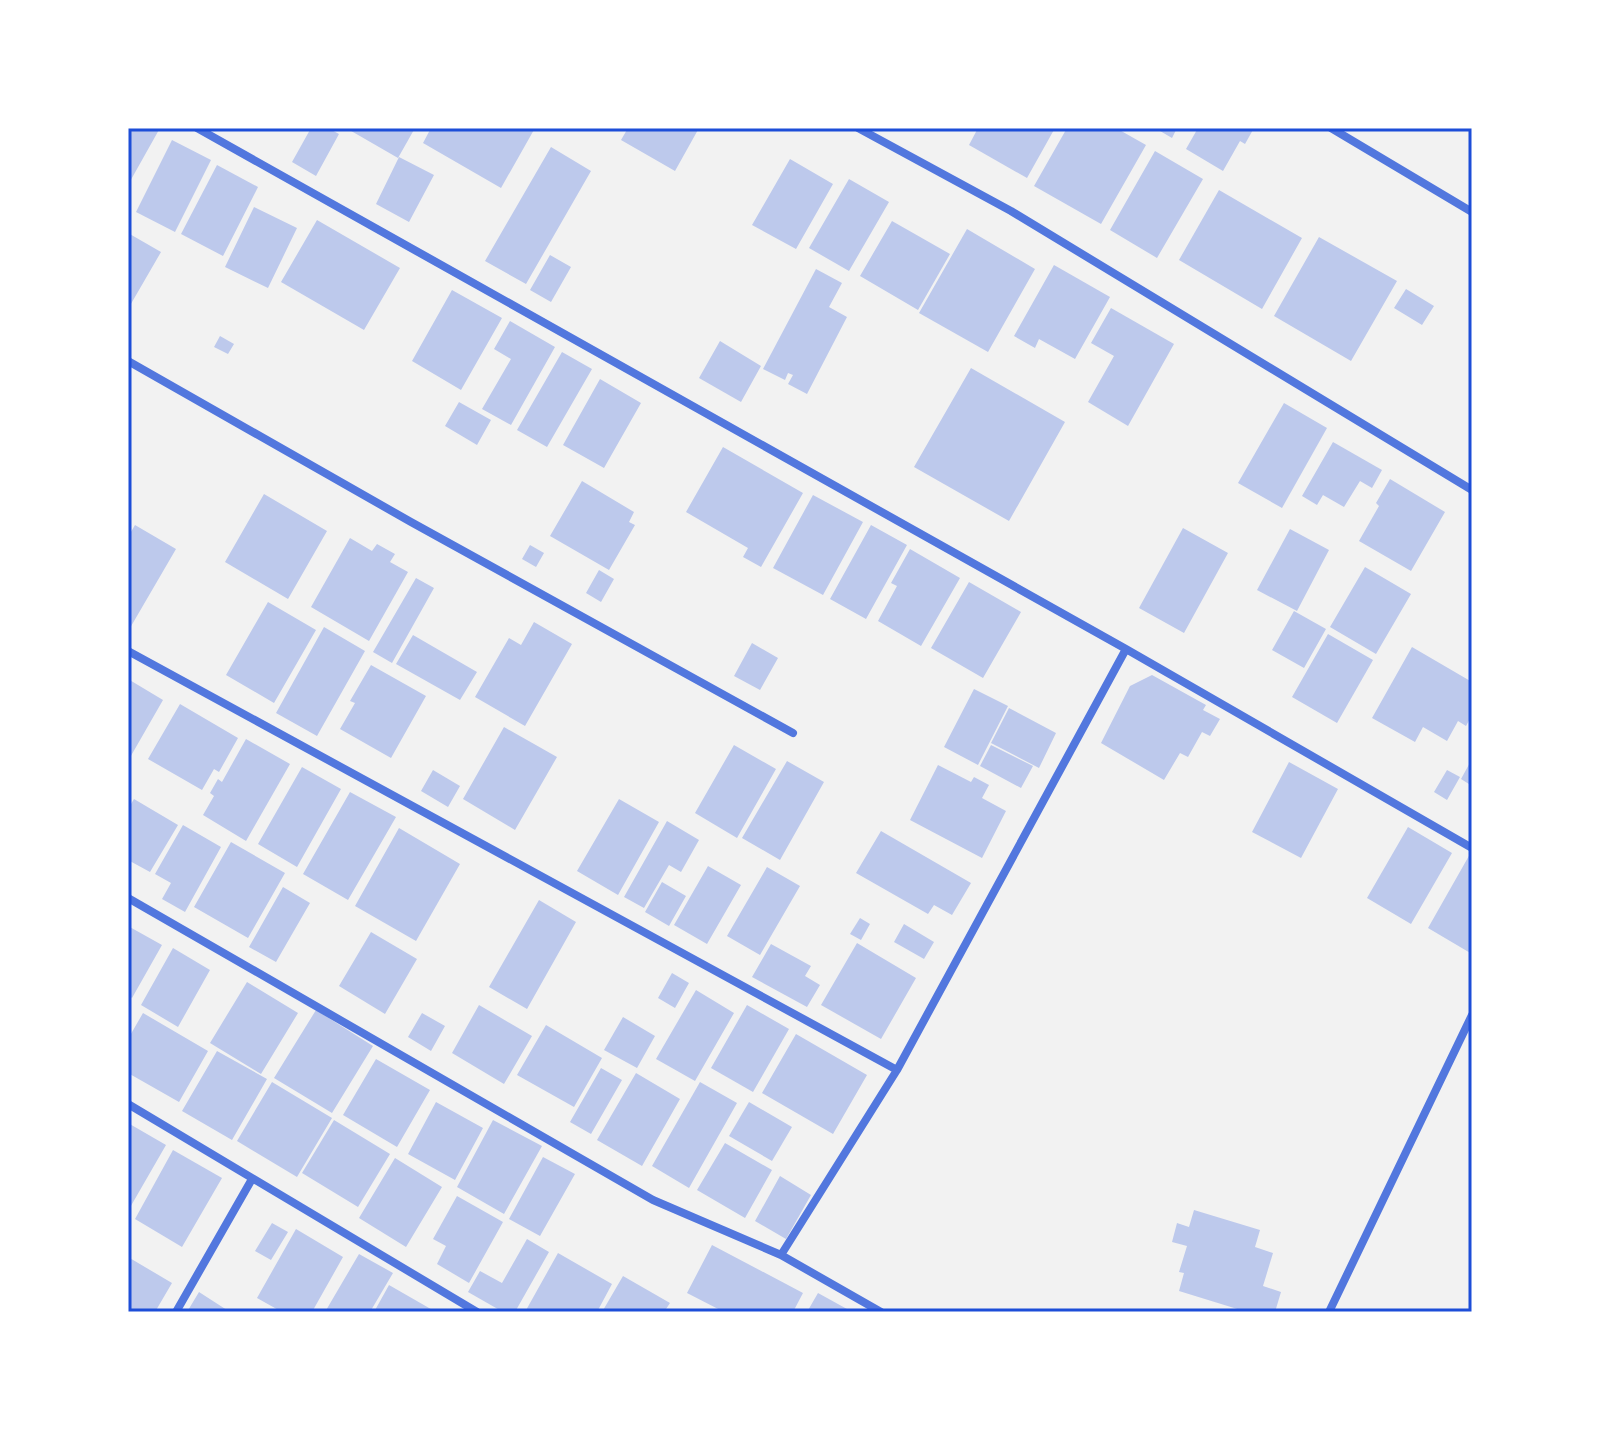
<svg xmlns="http://www.w3.org/2000/svg" width="1600" height="1440" viewBox="0 0 1600 1440" font-family="Jost,sans-serif">
<style>
.building{fill:#bdc9ec}
.lines{fill:none;stroke-linecap:round;stroke-linejoin:round}
.minor{stroke:#5277de;stroke-width:8}
.neatline{fill:none;stroke:#1d4ed8;stroke-width:3}
</style>
<rect width="100%" height="100%" fill="#f2f2f2"/>
<path class="building" d="M128 128H160L128 185Z
M311 128H328L339 134 316 176 292 162Z
M346 128H415L398 158Z
M431 128H535L501 188 423 143Z
M628 128H699L675 171 621 140Z
M978 128H1055L1027 178 969 145Z
M1067 128H1116L1146 145 1101 224 1034 186Z
M1155 128H1177L1172 138Z
M1198 128H1254L1245 144 1240 141 1223 171 1186 149Z
M172 140 211 160 175 232 136 212Z
M551 147 591 171 526 284 485 261Z
M1155 151 1203 179 1157 258 1110 230Z
M399 157 434 175 409 222 376 204Z
M790 159 833 184 796 249 752 225Z
M217 165 258 187 223 256 181 234Z
M849 179 889 202 849 271 809 248Z
M1219 190 1302 238 1262 309 1179 260Z
M254 207 297 228 268 288 225 267Z
M317 220 400 268 364 330 281 282Z
M892 221 950 254 918 310 860 276Z
M967 229 1035 269 988 352 919 313Z
M128 233 161 252 128 309Z
M1319 237 1397 281 1351 361 1274 316Z
M550 255 571 267 551 302 530 290Z
M1054 265 1110 297 1075 359 1039 339 1035 348 1014 336Z
M816 269 842 283 829 307 847 317 807 394 788 384 793 375 788 373 785 380 763 369Z
M1406 289 1434 306 1422 325 1394 308Z
M452 290 502 318 461 390 412 361Z
M1111 308 1174 344 1128 426 1088 402 1114 356 1091 343Z
M510 321 555 347 511 425 482 409 511 359 494 349Z
M220 336 234 344 228 354 214 347Z
M720 341 761 366 741 402 699 378Z
M562 352 592 369 547 447 517 430Z
M971 368 1065 422 1009 521 914 467Z
M600 379 641 403 604 468 563 445Z
M459 402 491 420 477 445 445 426Z
M1284 403 1327 428 1282 508 1238 483Z
M1333 442 1382 470 1372 488 1360 481 1344 507 1323 495 1317 505 1302 496Z
M723 447 803 493 761 567 743 557 748 548 686 512Z
M1390 479 1445 512 1411 571 1359 541 1379 506 1376 503Z
M582 481 634 512 629 522 635 525 609 570 550 536Z
M264 494 327 531 288 599 225 562Z
M813 495 863 522 823 595 773 568Z
M135 525 176 549 130 628 128 627V537Z
M871 525 907 545 866 619 830 599Z
M1183 528 1228 553 1184 633 1139 608Z
M1290 529 1329 550 1297 611 1257 590Z
M350 538 372 551 377 544 395 554 390 562 408 572 369 641 311 607Z
M530 545 544 553 536 567 522 559Z
M910 549 960 578 921 646 878 621 897 586 891 583Z
M1365 567 1411 594 1376 654 1330 627Z
M599 570 614 579 601 602 586 593Z
M416 578 434 588 392 663 373 652Z
M969 582 1021 612 983 678 931 648Z
M268 602 316 630 274 703 226 675Z
M1294 611 1326 629 1304 668 1272 650Z
M534 622 572 644 525 726 475 697 509 638 521 645Z
M324 627 365 651 317 736 276 713Z
M1328 634 1373 660 1337 723 1292 697Z
M413 635 477 672 460 700 396 664Z
M752 643 778 658 760 690 734 676Z
M1412 647 1472 682V715L1466 726 1458 721 1447 741 1423 727 1415 742 1372 718Z
M371 665 426 696 391 758 340 729 355 703 350 701Z
M1152 675 1206 705 1203 710 1220 719 1210 736 1202 732 1188 757 1180 753 1164 780 1101 743 1130 686Z
M128 679 163 700 128 761Z
M974 689 1008 706 978 765 944 747Z
M180 704 238 738 219 772 214 769 202 790 148 759Z
M1009 708 1056 733 1039 768 991 743Z
M504 727 557 757 515 830 463 799Z
M246 739 290 764 246 841 203 815 214 796 210 793 218 779 222 782Z
M734 745 776 769 737 838 695 813Z
M991 745 1033 766 1021 788 980 766Z
M1472 759V786L1461 779Z
M787 761 824 782 780 860 742 838Z
M1289 762 1338 789 1301 858 1252 832Z
M938 765 971 782 974 777 989 785 982 798 1006 811 982 858 910 820Z
M302 767 341 789 297 867 258 844Z
M433 770 460 786 448 807 421 791Z
M1447 770 1460 777 1447 800 1434 792Z
M350 792 396 817 348 900 303 874Z
M134 799 178 825 150 872 128 860V809Z
M619 799 659 822 618 895 577 871Z
M667 821 699 840 681 872 669 865 644 908 624 897Z
M183 825 221 847 185 912 162 899 171 883 155 874Z
M1408 827 1452 853 1411 924 1367 898Z
M399 828 460 864 416 941 355 906Z
M881 831 971 883 952 915 934 905 928 914 856 873Z
M231 842 285 873 248 938 194 907Z
M1470 854 1472 855V954L1428 928Z
M708 866 741 885 707 944 674 925Z
M767 867 800 886 760 955 727 936Z
M662 882 686 896 669 926 645 912Z
M283 887 310 903 276 962 249 947Z
M539 900 576 922 527 1009 489 987Z
M860 918 870 924 861 940 850 934Z
M904 924 934 942 924 959 894 942Z
M128 926 162 945 132 998 128 995Z
M371 932 417 959 385 1014 339 986Z
M857 943 916 978 881 1039 821 1005Z
M771 944 811 966 805 976 820 985 807 1007 752 977Z
M173 948 210 970 178 1027 141 1005Z
M672 973 689 983 675 1008 658 998Z
M247 982 298 1013 261 1074 210 1043Z
M696 990 734 1013 695 1081 656 1059Z
M479 1005 532 1036 504 1084 452 1053Z
M747 1005 789 1029 753 1092 711 1068Z
M316 1010 373 1046 332 1113 274 1078Z
M143 1013 208 1051 179 1102 128 1073V1039Z
M422 1013 445 1026 431 1051 408 1037Z
M623 1017 655 1036 637 1068 604 1050Z
M546 1025 602 1058 574 1107 517 1075Z
M796 1034 867 1075 833 1134 762 1093Z
M217 1051 267 1079 232 1140 182 1111Z
M376 1059 430 1090 397 1147 343 1115Z
M601 1068 622 1080 591 1134 570 1122Z
M636 1073 680 1099 642 1166 597 1140Z
M272 1082 332 1118 297 1177 237 1141Z
M700 1082 737 1103 689 1188 652 1166Z
M436 1102 483 1128 455 1180 408 1154Z
M749 1102 792 1127 772 1161 729 1136Z
M334 1120 390 1154 358 1207 302 1173Z
M493 1120 542 1146 504 1214 457 1187Z
M128 1123 166 1145 128 1211Z
M725 1143 772 1170 745 1218 697 1190Z
M173 1150 222 1178 182 1247 135 1219Z
M543 1157 575 1174 540 1236 509 1219Z
M395 1158 442 1187 406 1247 359 1218Z
M780 1176 811 1195 786 1239 755 1221Z
M457 1196 503 1222 469 1283 437 1264 446 1246 433 1239Z
M1194 1210 1260 1230 1255 1247 1273 1253 1263 1286 1281 1292 1275 1312H1247L1179 1291 1184 1273 1179 1272 1187 1246 1172 1242 1177 1223 1189 1227Z
M272 1223 288 1232 271 1260 255 1251Z
M296 1229 343 1257 312 1312H282L257 1298Z
M527 1239 549 1252 515 1312H503L468 1292 480 1271 502 1283Z
M712 1245 803 1293 793 1312H724L687 1293Z
M558 1253 612 1284 597 1312H525Z
M359 1254 393 1273 370 1312H325Z
M128 1257 172 1283 155 1312H128Z
M623 1276 670 1303 664 1312H602Z
M389 1285 436 1312H374Z
M199 1292 230 1312H187Z
M818 1293 847 1309 845 1312H807Z"/>
<g class="lines">
<path class="minor" d="M197 128 1126 649 1472 848
M858 128 1011 211 1472 490
M1331 128 1472 212
M128 361 411 522 793 733
M128 651 897 1070
M128 898 653 1200 781 1255 881 1312
M128 1104 477 1312
M781 1255 897 1070 1126 649
M176 1312 252 1179
M1329 1312 1472 1015"/>
</g>
<rect width="1600" height="1440" fill="none" stroke="#ffffff" stroke-width="260"/>
<rect x="130" y="130" width="1340" height="1180" class="neatline"/>
</svg>
